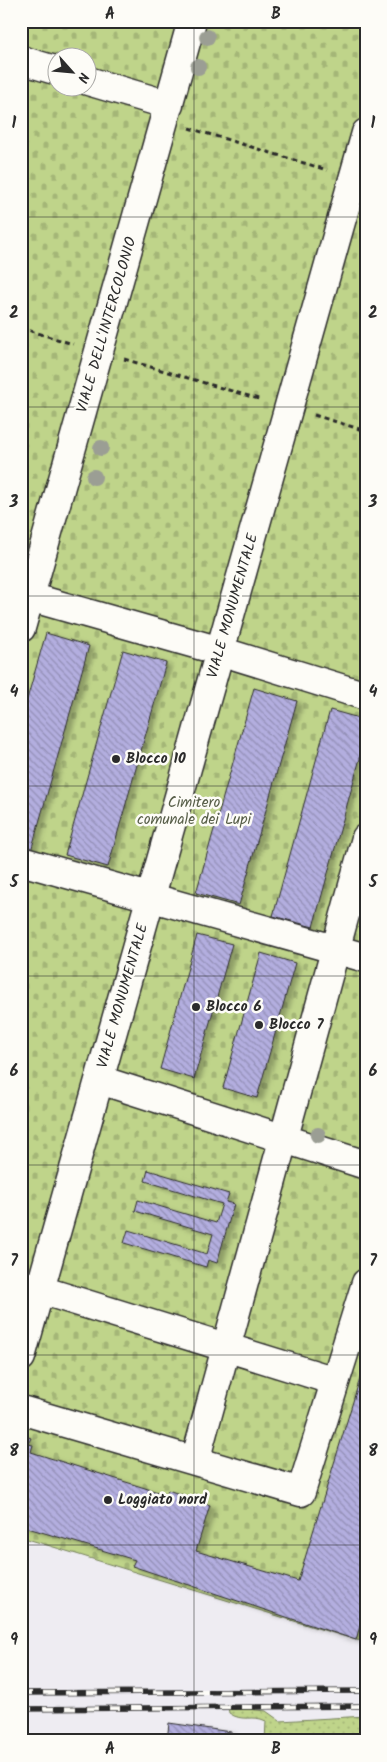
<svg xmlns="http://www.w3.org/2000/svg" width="387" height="1762" viewBox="0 0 387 1762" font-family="Kalam,sans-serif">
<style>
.industrial{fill:url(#industrial-furrows)}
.grass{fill:url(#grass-dots);stroke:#75805a}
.cemetery{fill:url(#cemetery-stones);stroke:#75805a;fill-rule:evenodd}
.building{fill:url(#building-back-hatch);stroke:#2b2b2b;filter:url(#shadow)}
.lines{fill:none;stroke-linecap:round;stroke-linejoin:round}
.minor-casing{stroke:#2b2b2b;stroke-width:31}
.path{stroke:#2b2b2b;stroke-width:3;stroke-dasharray:5 4;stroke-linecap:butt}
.minor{stroke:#fdfcf7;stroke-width:28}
.rail-casing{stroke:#2b2b2b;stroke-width:5.5}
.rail{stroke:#fdfcf7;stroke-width:4;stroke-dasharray:11;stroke-linecap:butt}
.tree{fill:#9b9e94}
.grid{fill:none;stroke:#2b2b2b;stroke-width:1;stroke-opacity:0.55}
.poi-dot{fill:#2b2b2b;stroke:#fdfcf7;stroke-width:2}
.labels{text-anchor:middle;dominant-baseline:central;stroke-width:5;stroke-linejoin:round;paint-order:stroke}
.street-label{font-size:15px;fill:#2b2b2b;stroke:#fdfcf7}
.poi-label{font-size:15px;font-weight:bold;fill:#2b2b2b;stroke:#fdfcf7;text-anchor:start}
.park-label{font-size:15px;fill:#575e48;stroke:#fdfcf7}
.neatline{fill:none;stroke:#2b2b2b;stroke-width:2}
.grid-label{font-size:16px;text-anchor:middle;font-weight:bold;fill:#2b2b2b}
</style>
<defs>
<pattern id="industrial-furrows" width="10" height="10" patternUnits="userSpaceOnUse" patternTransform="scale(1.25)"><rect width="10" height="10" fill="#dcd9ec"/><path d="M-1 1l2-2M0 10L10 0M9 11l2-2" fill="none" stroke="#bdbacb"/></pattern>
<pattern id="grass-dots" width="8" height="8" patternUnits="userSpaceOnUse" patternTransform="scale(1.25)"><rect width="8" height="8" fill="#bfd48a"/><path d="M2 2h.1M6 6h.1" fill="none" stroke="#a4b677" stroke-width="1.8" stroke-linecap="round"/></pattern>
<pattern id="cemetery-stones" width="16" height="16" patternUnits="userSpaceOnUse" patternTransform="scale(1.25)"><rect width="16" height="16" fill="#bfd48a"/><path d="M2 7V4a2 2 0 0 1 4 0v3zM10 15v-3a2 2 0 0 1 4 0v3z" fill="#a4b677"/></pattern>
<pattern id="building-back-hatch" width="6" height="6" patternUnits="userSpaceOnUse" patternTransform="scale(1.25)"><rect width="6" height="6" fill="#b3aedf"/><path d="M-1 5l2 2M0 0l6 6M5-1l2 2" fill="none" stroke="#928eb5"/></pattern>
<filter id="shadow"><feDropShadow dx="5.5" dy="3" stdDeviation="2.5" flood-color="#0004"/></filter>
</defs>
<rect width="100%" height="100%" fill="#eeecf2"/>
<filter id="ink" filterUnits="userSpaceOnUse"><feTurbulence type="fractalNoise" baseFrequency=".02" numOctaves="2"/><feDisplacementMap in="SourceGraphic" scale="10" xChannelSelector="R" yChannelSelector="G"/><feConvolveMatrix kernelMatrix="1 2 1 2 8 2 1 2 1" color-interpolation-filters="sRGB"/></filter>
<g filter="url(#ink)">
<path class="industrial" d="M44 1737H366V1741H43Z"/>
<path class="grass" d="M228 1707 266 1711 280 1721 366 1716V1741H265L266 1721C252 1714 243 1723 229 1713Z"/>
<path class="cemetery" d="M21 21H366V1641L356 1640 21 1537ZM58 58H88V88H58Z"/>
<path class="building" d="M46 633 89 646 31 851 21 848V720Z
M123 650 166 663 108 867 65 855Z
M254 688 297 701 239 905 196 893Z
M330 710 366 720V737L313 927 273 916Z
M197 935 232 944 194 1079 160 1069Z
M261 953 295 963 257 1098 223 1088Z
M148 1170 229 1194 226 1202 234 1204 217 1263 208 1260 206 1267 124 1243 128 1230 207 1254 213 1234 135 1211 138 1200 216 1223 222 1204 145 1181Z
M366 1359V1604L356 1640 132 1566 135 1560 21 1526V1434L31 1438 28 1444 33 1445 31 1452 167 1495 168 1490 210 1505 196 1551 298 1581Z
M169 1723 231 1732 230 1741H167Z
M230 1737 243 1738 242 1741H230Z"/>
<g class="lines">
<g class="minor-casing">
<path id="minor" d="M21 60 58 71
M88 81 169 105
M30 597 220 651 366 696
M21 628 192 21
M21 861 366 958
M100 1080 366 1165
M21 1284 335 1381
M21 1357 366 133
M21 1410 301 1492 366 1283
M195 1461 366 838"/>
</g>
<path class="path" d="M189 128 327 170
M21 328 73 344
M124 359 262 400
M314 415 366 431"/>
<use href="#minor" class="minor"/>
<g class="rail-casing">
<path id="rail" d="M21 1693 366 1691
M21 1709 366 1706"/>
</g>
<use href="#rail" class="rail"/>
</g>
<g class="tree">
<circle cx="207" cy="37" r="8"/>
<circle cx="198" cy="67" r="8"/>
<circle cx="101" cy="448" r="8"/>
<circle cx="94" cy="477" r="8"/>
<circle cx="318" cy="1135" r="8"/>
</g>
</g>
<path class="grid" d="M194 21V1741M21 217H366M21 407H366M21 596H366M21 786H366M21 976H366M21 1165H366M21 1355H366M21 1545H366"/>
<g class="poi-dot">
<circle cx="116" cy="759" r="5"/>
<circle cx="196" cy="1007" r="5"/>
<circle cx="259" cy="1025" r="5"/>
<circle cx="108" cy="1500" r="5"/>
</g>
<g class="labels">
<g class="street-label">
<text transform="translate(107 325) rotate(-74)">VIALE DELL'INTERCOLONIO</text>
<text transform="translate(233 606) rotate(-74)">VIALE MONUMENTALE</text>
<text transform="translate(123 996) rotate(-74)">VIALE MONUMENTALE</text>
</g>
<g class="poi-label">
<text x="126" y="759">Blocco 10</text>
<text x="206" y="1007">Blocco 6</text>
<text x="269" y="1025">Blocco 7</text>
<text x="118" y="1500">Loggiato nord</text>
</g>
<g class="park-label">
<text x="194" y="803">Cimitero<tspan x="194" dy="17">comunale dei Lupi</tspan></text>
</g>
</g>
<rect width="387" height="1762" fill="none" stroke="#fdfcf7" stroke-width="55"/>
<g transform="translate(72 72) rotate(117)"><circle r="24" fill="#fdfcf7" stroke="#a9a8a5"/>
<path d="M0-4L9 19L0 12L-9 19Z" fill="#2b2b2b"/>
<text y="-8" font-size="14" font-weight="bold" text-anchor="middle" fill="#2b2b2b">N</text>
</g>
<rect x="28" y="28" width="332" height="1706" class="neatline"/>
<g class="grid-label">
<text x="110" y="19">A</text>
<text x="276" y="19">B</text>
<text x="14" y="128">1</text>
<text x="373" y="128">1</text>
<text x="14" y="318">2</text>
<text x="373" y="318">2</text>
<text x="14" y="507">3</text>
<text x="373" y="507">3</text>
<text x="14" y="697">4</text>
<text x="373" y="697">4</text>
<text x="14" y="887">5</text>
<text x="373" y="887">5</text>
<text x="14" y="1076">6</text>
<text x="373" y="1076">6</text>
<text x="14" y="1266">7</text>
<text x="373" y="1266">7</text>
<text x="14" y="1456">8</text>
<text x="373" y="1456">8</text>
<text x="14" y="1645">9</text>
<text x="373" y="1645">9</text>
<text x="110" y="1754">A</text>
<text x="276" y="1754">B</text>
</g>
</svg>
